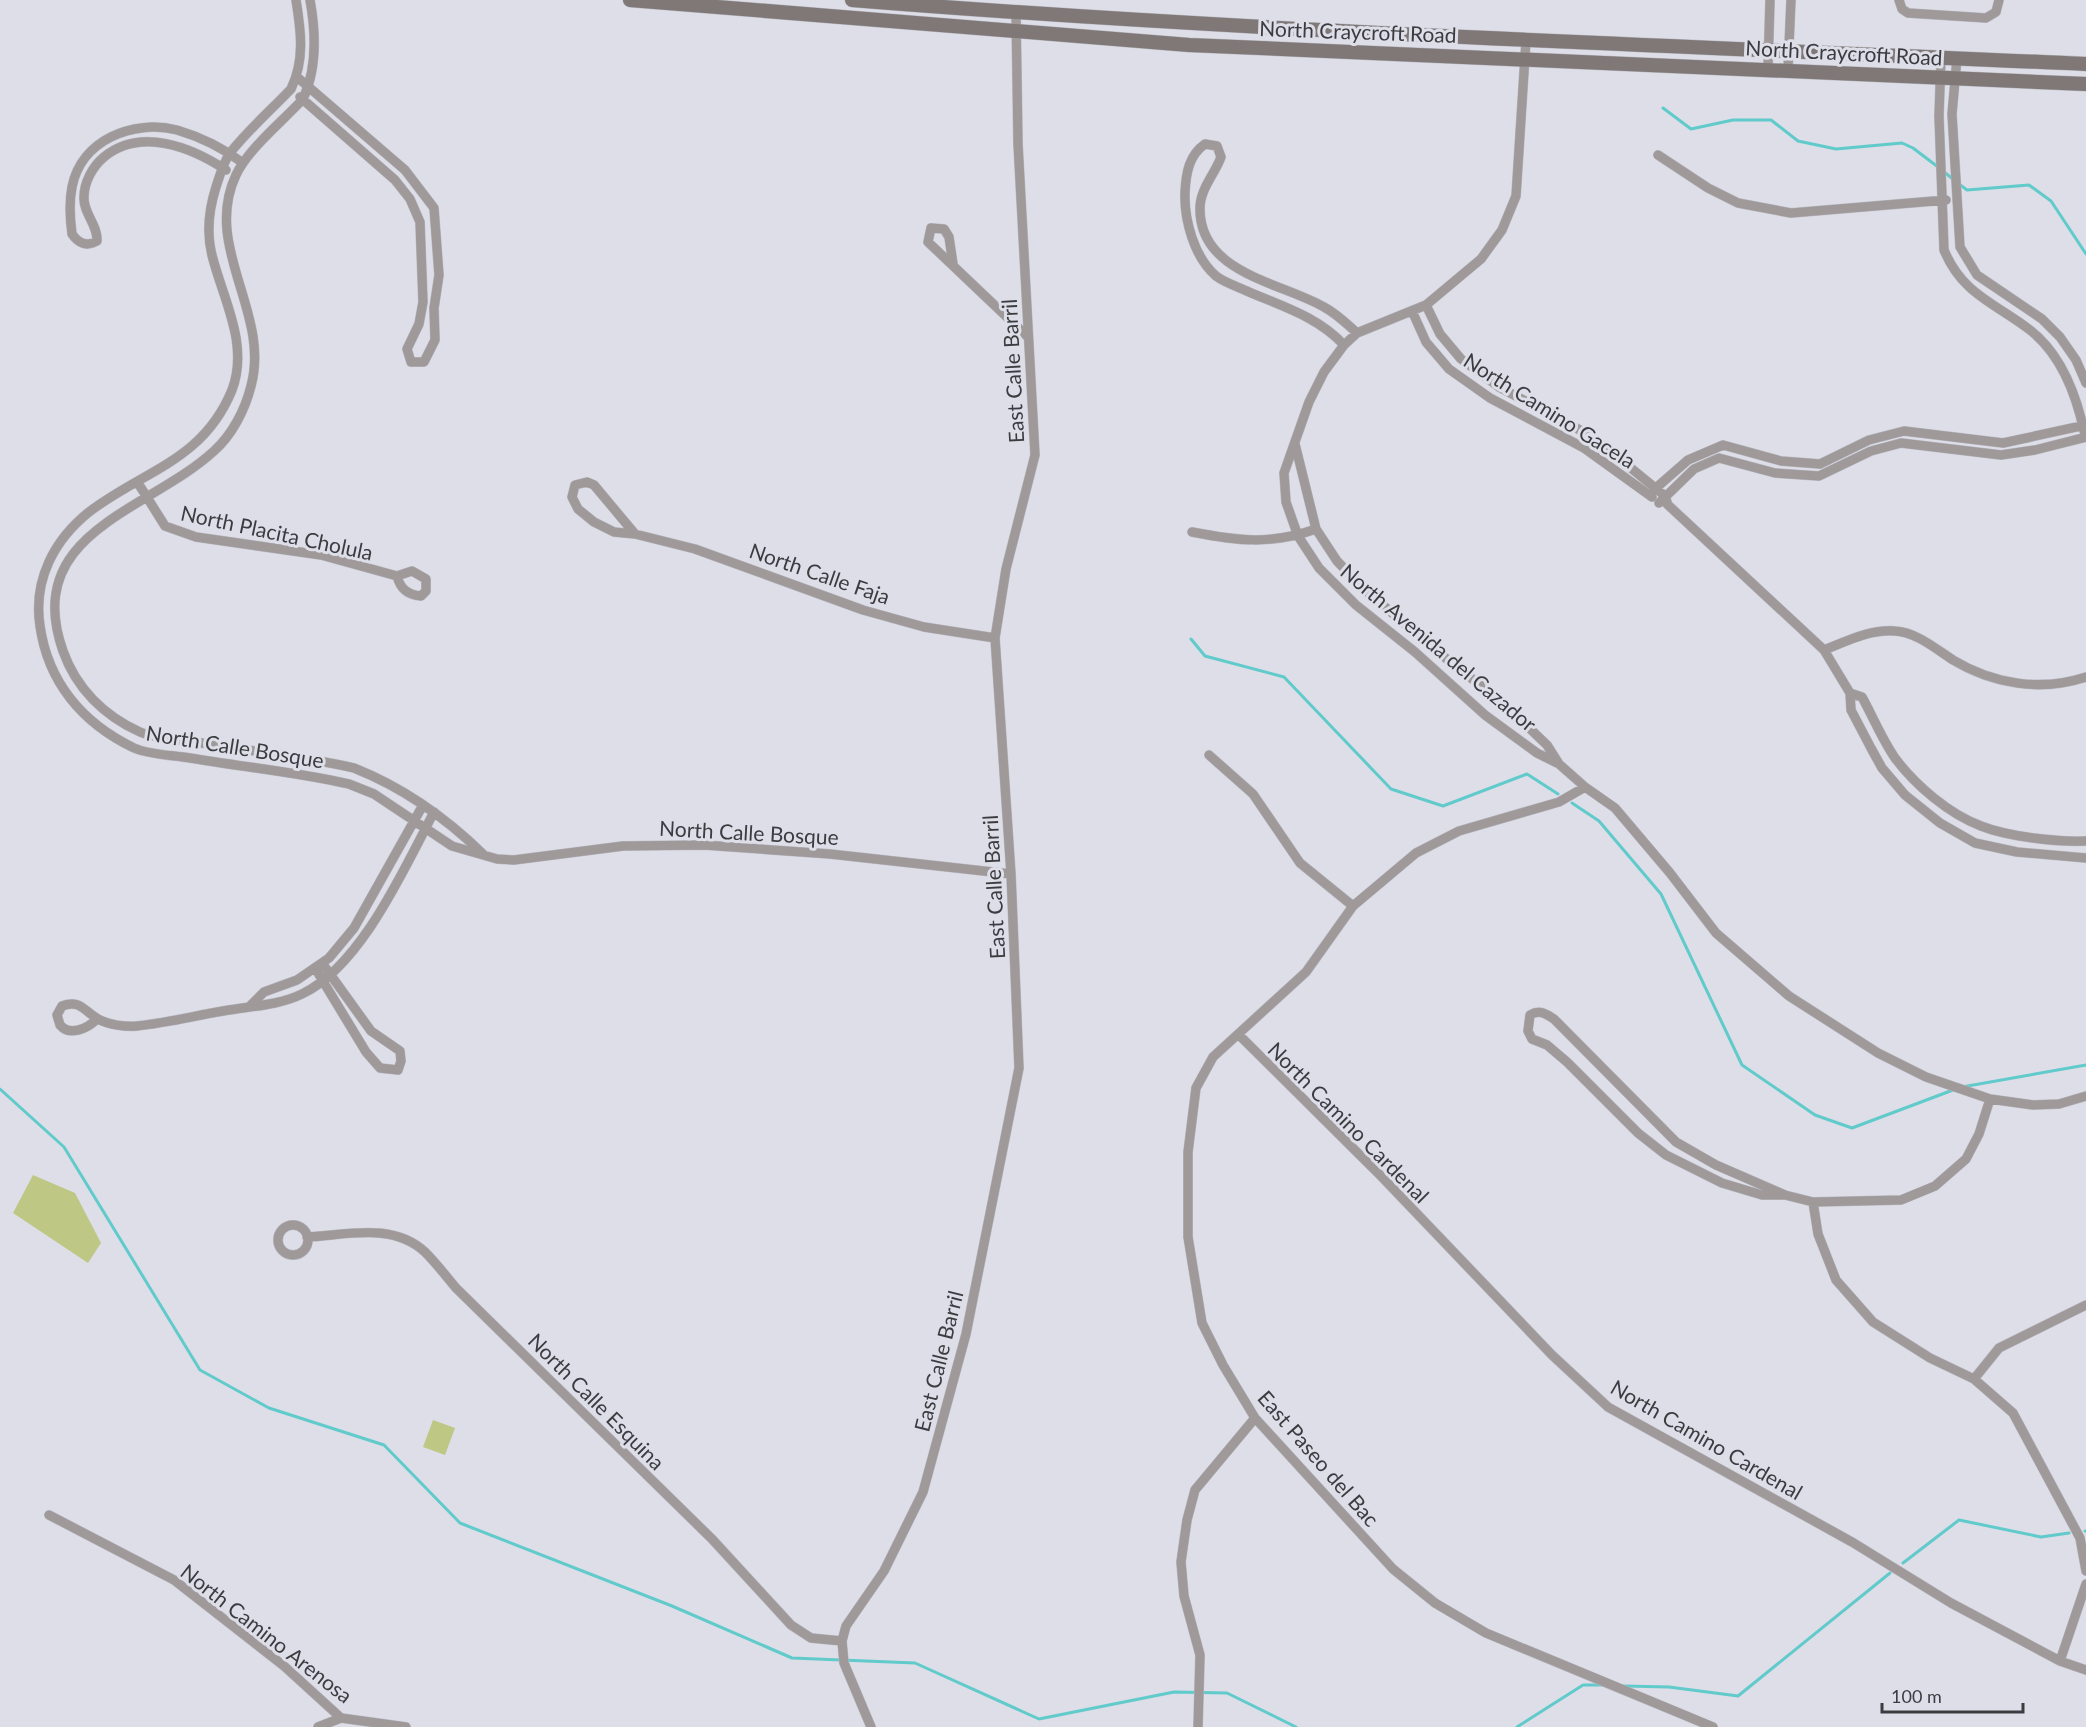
<svg xmlns="http://www.w3.org/2000/svg" width="2086" height="1727" viewBox="0 0 2086 1727" font-family="Lato,sans-serif">
<style>
.green{fill:#bec783}
.lines{fill:none;stroke-linecap:round;stroke-linejoin:round}
.stream{stroke:#61caca;stroke-width:3}
.street-casing{stroke:#babac3;stroke-width:10}
.secondary-casing{stroke:#babac3;stroke-width:15}
.street{stroke:#9f9999;stroke-width:9}
.secondary{stroke:#7f7877;stroke-width:14}
.labels{text-anchor:middle;dominant-baseline:central;stroke-width:6;stroke-linejoin:round;paint-order:stroke}
.street-label{font-size:21px;fill:#3c3c40;stroke:#dddee8}
</style>
<rect width="100%" height="100%" fill="#dddee8"/>
<path class="green" d="M33 1175 75 1193 101 1243 88 1263 13 1213Z
M433 1420 455 1428 445 1455 423 1447Z"/>
<g class="lines">
<path class="stream" d="M1663 108 1691 129 1733 120H1771L1798 141 1836 149 1902 143 1913 148 1938 167
M1943 171 1954 180
M1959 184 1967 190 2029 185 2051 201 2086 254
M1191 639 1205 656 1284 677 1391 789 1443 806 1527 774 1558 794
M1572 803 1599 821 1661 894 1742 1065 1815 1115 1852 1128 1953 1090
M1962 1087 2086 1065
M0 1089 64 1147 200 1370 269 1408 384 1445 460 1523 672 1606 792 1658 915 1663 1039 1719 1174 1692 1227 1693 1296 1727
M2085 1531H2086
M1903 1563 1959 1520 2041 1537 2069 1533
M1624 1686 1669 1687 1738 1696 1890 1573
M1517 1727 1583 1685H1602"/>
<g class="street-casing">
<path id="street" d="M296 0C301 31 305 60 291 89 271 110 248 130 230 153 223 163 220 175 216 187 209 209 206 235 213 259 224 301 249 345 232 390 203 461 144 470 89 512 54 540 33 580 40 626 48 682 82 723 134 748 150 755 172 755 190 758 243 767 297 772 349 784L374 794 452 846 497 859 514 860 623 846 704 845 830 854 1011 874
M310 0C316 33 317 69 303 99 283 121 248 149 236 175 202 247 271 313 251 386 245 410 232 435 214 451 149 511 21 532 63 651 76 688 104 716 140 732 156 739 178 739 195 742 248 751 302 756 354 768 402 787 446 818 483 854
M1899 0 1902 9 1908 13 1986 18 1996 12 1999 0
M1526 41 1516 196 1502 230 1481 259 1426 305 1357 333 1344 345 1324 372 1309 402 1284 473 1286 502 1298 536 1319 568 1356 605 1415 652 1485 715 1537 753 1557 763
M1941 57 1939 116 1944 250C1962 294 1995 303 2030 330 2061 354 2076 394 2084 431
M1957 58 1952 114 1960 247 1977 275 2042 319 2060 337 2076 360 2086 383
M1768 68 1770 0
M1788 69 1791 0
M297 77 405 170 434 208 439 275 434 308 435 340 424 362H411L407 349 419 324 423 302 420 222 410 199 395 180 300 97
M1658 155 1708 188 1738 203 1791 213 1946 200
M226 170C191 147 141 127 104 157 93 166 84 182 84 197 83 213 98 225 97 241 87 247 78 243 72 234 70 219 69 202 72 187 81 140 133 119 177 130 201 137 223 148 243 163
M953 264 949 237 944 229 931 228 928 242 1028 337
M1426 305 1440 334 1461 359 1499 387 1593 437 1665 496 1667 502
M1412 311 1426 342 1449 369 1490 398 1584 448 1652 497
M1344 345C1318 317 1284 307 1249 292 1239 287 1225 283 1216 276 1194 257 1184 220 1185 192 1186 173 1189 155 1205 144L1217 146 1221 157C1215 174 1200 189 1200 208 1199 273 1280 282 1324 307 1337 314 1347 324 1357 333
M1295 444 1316 529 1337 561 1366 591 1455 666 1499 699 1547 745 1559 764 1585 787 1615 808 1670 873 1716 933 1789 996 1878 1053 1926 1077 1990 1099 2033 1105 2059 1104 2086 1096
M138 483 165 526 196 537 321 555 397 576 412 571 426 579V591L421 596C407 595 400 588 397 576
M1649 494 1688 460 1723 445 1781 461 1820 464 1869 440 1904 431 2003 443 2086 425
M1659 503 1694 469 1719 458 1775 473 1819 476 1871 451 1901 443 2001 455 2035 450 2086 437
M1667 504 1824 650 1850 693 1851 710 1872 750 1882 768 1905 795 1940 823 1975 843 2017 852 2086 858
M1192 532C1238 541 1271 545 1316 529
M635 534 594 485 587 482 575 485 572 497 578 509 594 522 614 532 635 534 695 549 863 610 924 627 995 638
M1824 650C1847 641 1870 629 1895 631 1916 632 1936 649 1953 660 1993 684 2041 692 2086 677
M1850 693 1862 697C1873 717 1882 739 1895 758 1915 785 1949 814 1981 826 2009 837 2057 842 2086 841
M1209 755 1253 794 1300 863 1353 906
M1585 787 1559 802 1459 831 1416 853 1353 906 1306 972 1213 1057 1196 1088 1188 1152V1237L1202 1323 1223 1365 1255 1418 1393 1569 1435 1603 1486 1633 1713 1727
M315 968 366 1052 380 1068 398 1070 401 1061 400 1051 371 1031 322 963
M249 1007 264 992 297 980 329 958 354 928 423 805
M97 1019C88 1028 70 1037 60 1025L57 1015 62 1006C80 999 84 1011 98 1019 109 1025 125 1027 137 1026 166 1023 194 1016 223 1011 250 1006 277 1006 302 994 361 966 404 869 434 812
M1239 1035 1380 1175 1552 1355 1608 1407 1852 1542 1951 1603 2060 1661 2086 1670
M1785 1195 1716 1165 1676 1142 1554 1019C1546 1014 1540 1009 1530 1015L1528 1031 1532 1039 1547 1045 1567 1062 1638 1133 1666 1155 1722 1183 1762 1195H1785L1813 1202 1901 1200 1935 1186 1966 1159 1979 1134 1990 1099
M1813 1202 1818 1234 1836 1280 1873 1322 1930 1358 1974 1379 2013 1413 2080 1538 2086 1571
M278 1240a15 15 0 1 1 30 0a15 15 0 1 1-30 0Z
M307 1237C347 1235 393 1222 425 1252 436 1263 446 1276 456 1288L712 1539 791 1625 811 1638 842 1641
M1974 1379 1999 1348 2086 1305
M49 1515 174 1580 284 1666 341 1718 406 1727
M2060 1661 2086 1584
M318 1727 341 1718
M871 1727 844 1663 842 1641 846 1626 884 1571 923 1492 966 1334 1019 1068 1011 874 995 638 1006 569 1035 455 1018 144 1016 13
M1198 1727 1200 1655 1184 1596 1181 1562 1187 1520 1195 1490 1255 1418"/>
</g>
<g class="secondary-casing">
<path id="secondary" d="M630 0 1189 45 2086 84
M852 0C1263 33 1675 45 2086 64"/>
</g>
<use href="#street" class="street"/>
<use href="#secondary" class="secondary"/>
</g>
<g class="labels">
<g class="street-label">
<text transform="translate(1358 31) rotate(2)">North Craycroft Road</text>
<text transform="translate(1844 52) rotate(3)">North Craycroft Road</text>
<text transform="translate(1012 371) rotate(-93)">East Calle Barril</text>
<text transform="translate(1550 410) rotate(32)">North Camino Gacela</text>
<text transform="translate(277 532) rotate(12)">North Placita Cholula</text>
<text transform="translate(820 573) rotate(19)">North Calle Faja</text>
<text transform="translate(1439 647) rotate(40)">North Avenida del Cazador</text>
<text transform="translate(235 746) rotate(9)">North Calle Bosque</text>
<text transform="translate(749 832) rotate(3)">North Calle Bosque</text>
<text transform="translate(993 887) rotate(-93)">East Calle Barril</text>
<text transform="translate(1349 1122) rotate(45)">North Camino Cardenal</text>
<text transform="translate(938 1361) rotate(-76)">East Calle Barril</text>
<text transform="translate(597 1401) rotate(45)">North Calle Esquina</text>
<text transform="translate(1707 1439) rotate(30)">North Camino Cardenal</text>
<text transform="translate(1319 1458) rotate(49)">East Paseo del Bac</text>
<text transform="translate(267 1633) rotate(38)">North Camino Arenosa</text>
</g>
</g>
<path d="M1882 1703v9h141v-9" fill="none" stroke="#3c3c40" stroke-width="3"/>
<text x="1891" y="1703" font-size="18" fill="#3c3c40" stroke="#dddee8" stroke-width="4.5" paint-order="stroke">100 m</text>
</svg>
